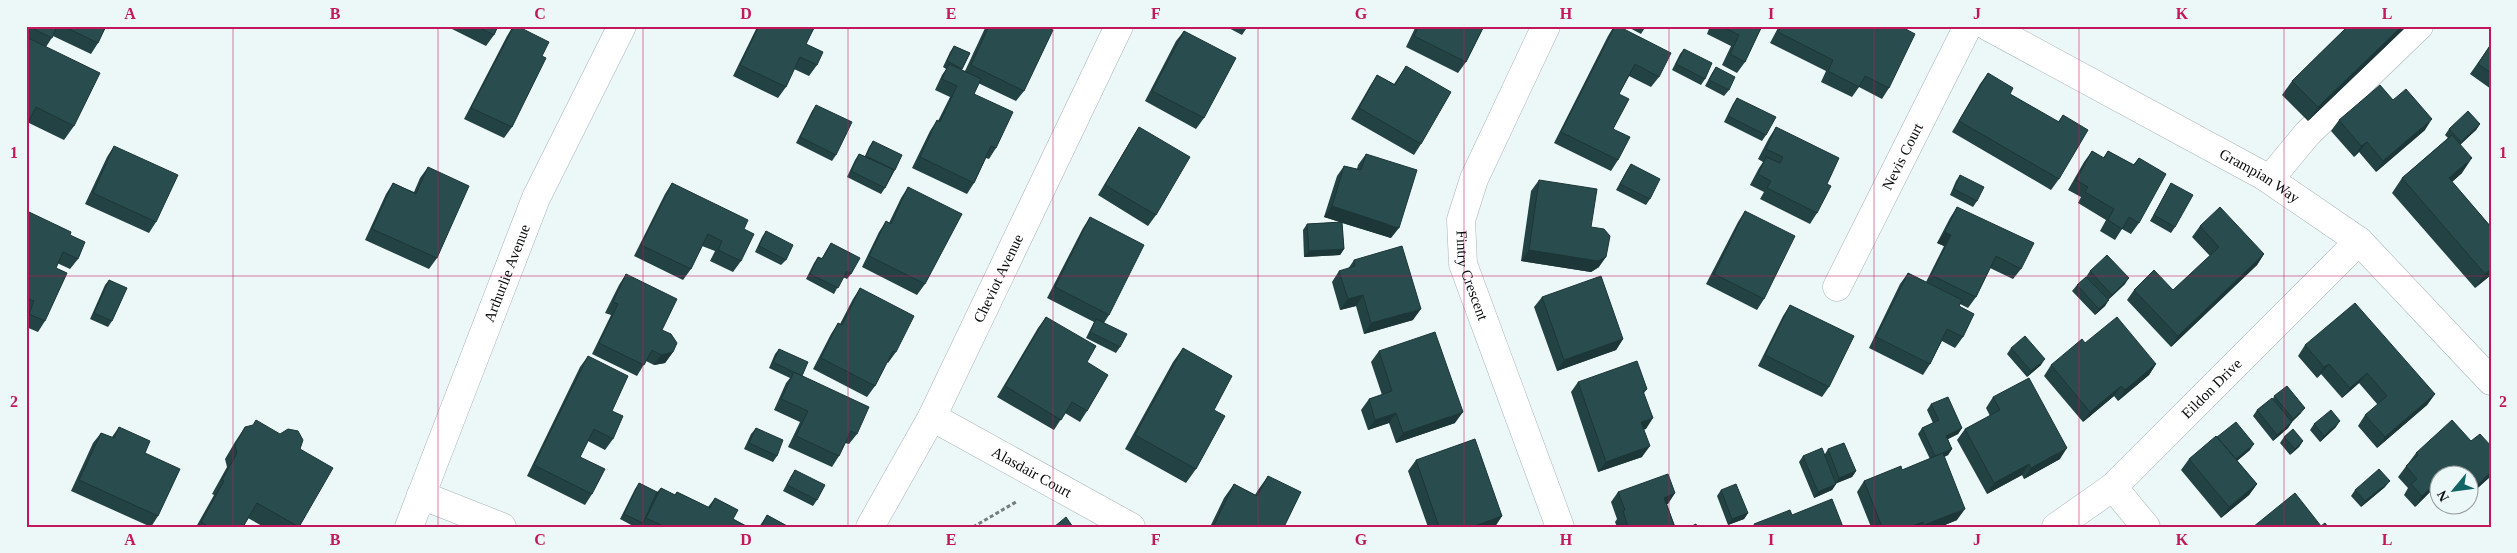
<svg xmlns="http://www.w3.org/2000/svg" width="2517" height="553" viewBox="0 0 2517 553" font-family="'Times New Roman',serif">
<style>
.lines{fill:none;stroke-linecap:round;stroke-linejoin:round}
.minor-casing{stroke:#a9b4b4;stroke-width:29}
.path{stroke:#767d7d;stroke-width:3;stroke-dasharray:4 2.5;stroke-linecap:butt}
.minor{stroke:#fff;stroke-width:28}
.wall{fill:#234243}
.shaded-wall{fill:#1d3637}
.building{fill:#294d4e;stroke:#1d3637}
.grid{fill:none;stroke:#c2185b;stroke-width:1;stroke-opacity:0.55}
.labels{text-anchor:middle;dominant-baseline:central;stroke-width:5;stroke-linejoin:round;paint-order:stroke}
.street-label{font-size:15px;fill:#0a0d0d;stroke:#ecf7f7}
.neatline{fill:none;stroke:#c2185b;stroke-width:2}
.grid-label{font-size:16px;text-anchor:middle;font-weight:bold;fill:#c2185b}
</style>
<rect width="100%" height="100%" fill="#ecf7f7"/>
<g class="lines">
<g class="minor-casing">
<g id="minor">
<path id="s1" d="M1546 26 1474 179 1461 220 1463 264 1560 527"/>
<path id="s2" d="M1987 26 2264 176 2359 241 2491 381"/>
<path d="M2270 179 2307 134 2419 26"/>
<path id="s3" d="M1837 287 1968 26"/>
<path id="s4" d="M932 417 1131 527"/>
<path d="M2113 487 2146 527"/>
<path d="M421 495 502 527"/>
<path id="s5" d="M409 527 536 198 622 26"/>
<path id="s6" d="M870 527 932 417 1119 26"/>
<path id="s7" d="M2056 527 2113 487 2359 241"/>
</g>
</g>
<path class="path" d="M973 527 1016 502"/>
<use href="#minor" class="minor"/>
</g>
<path class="wall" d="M26 26H106L98 43 91 54 53 36 46 47 74 126 64 140 29 123 26 127Z
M446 26H498L494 35 486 46Z
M513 26 542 56 512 127 504 138 464 119 507 36Z
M754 26H815L806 44 817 65 809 76 794 69 786 87 778 98 733 76 757 27Z
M986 26H1044L1024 91 1016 101 978 83 974 94 996 148 989 159 986 158 974 183 967 194 912 168 930 131 937 120 938 121 950 97 935 90 942 75 946 69 943 67 950 52 954 46 970 53 962 70 965 71Z
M1225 26H1248L1242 35Z
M1416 26H1484L1466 62 1458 73 1406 47Z
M1614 26 1659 77 1651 87 1629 76 1619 94 1613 129 1618 160 1611 171 1554 143 1608 36Z
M1626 26H1646L1641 34Z
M1710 26H1762L1745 62 1737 73 1722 65 1731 46 1707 34Z
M1779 26H1873L1877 28 1879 26H1900L1889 88 1882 99 1859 87 1852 97 1821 82 1826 71 1770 43Z
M2348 26H2407L2308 121 2282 95 2292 81Z
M1184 31 1204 118 1196 129 1145 101 1176 41Z
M2491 44V89L2470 74Z
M1684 49 1705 79 1701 85 1672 70 1680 54Z
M1406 66 1421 144 1414 155 1351 119 1370 86 1377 75 1394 84Z
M1716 67 1729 90 1724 96 1705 86 1712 73Z
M1988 73 2010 94 2058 122 2063 115 2059 179 2051 190 1952 132 1980 84Z
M1737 98 1766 135 1762 141 1724 122 1733 104Z
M2393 100 2425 130 2376 172 2359 152 2354 157 2331 131 2339 120Z
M816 105 836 155 832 161 796 143 812 111Z
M2480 124 2476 130 2460 144 2462 173 2452 182 2491 227V275L2475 288 2392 193 2402 178 2448 138 2445 135 2449 129Z
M1139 127 1156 215 1148 226 1098 195 1132 138Z
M1776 127 1827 184 1817 213 1810 224 1760 199 1764 192 1750 185 1759 168 1763 162 1758 159 1769 138Z
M873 141 895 170 885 188 881 194 847 177 855 160 859 154 865 156 869 147Z
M114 146 156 222 149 233 85 204 107 157Z
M2092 151 2103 158 2108 151 2133 165 2139 158V223L2131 234 2122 229 2115 240 2100 231 2106 220 2078 203 2081 197 2068 190 2084 162Z
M1366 154 1391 238 1342 223 1344 249 1340 255 1304 257 1303 230 1307 224 1340 222 1324 217 1337 176 1344 166 1357 169 1358 165Z
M1631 164 1650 199 1646 205 1616 190 1627 170Z
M428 167 437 258 429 269 365 240 386 194 393 183 414 192 420 178Z
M1960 175 1977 201 1973 207 1950 195 1956 181Z
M1539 180 1591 227 1599 267 1591 272 1521 261 1531 191Z
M672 183 744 229 741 261 733 272 710 261 715 251 702 246 691 269 683 280 634 256 665 194Z
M2171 183 2175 227 2171 233 2150 221Z
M908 187 925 284 917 295 862 267 879 232 886 221 889 223 901 198Z
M1957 207 2021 269 2013 279 1990 268 1976 297 1968 308 1960 304 1959 306 1963 337 1955 348 1942 341 1930 364 1923 375 1869 348 1900 284 1908 273 1926 282 1944 246 1937 243 1950 218Z
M1745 211 1764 299 1757 310 1706 284 1738 222Z
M29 212 70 235 78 259 70 269 57 263 56 268 45 321 38 332 26 327V216Z
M1090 217 1109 315 1104 323 1120 347 1116 353 1086 338 1094 322 1047 298 1083 228Z
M2200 226 2264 254 2257 265 2171 347 2127 300 2134 290H2173L2210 256 2192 237Z
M766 231 786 260 781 265 755 252 762 237Z
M831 243 851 274 847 279 843 277 834 294 806 279 814 263 818 257 822 258Z
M1354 260 1413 320 1364 334 1356 306 1340 310 1332 282 1339 271 1348 269Z
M2090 271 2125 284 2108 300 2105 306 2095 315 2072 291 2077 285 2086 277Z
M626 274 662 330 673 352 665 363 654 365 646 361 637 376 592 354 611 315 605 313 619 285Z
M109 280 112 321 108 327 90 319 105 285Z
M860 288 896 352 888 363 887 362 875 386 867 397 813 369 831 334 838 323 840 324 853 299Z
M1542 297 1623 339 1616 350 1557 371 1534 307Z
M1790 305 1829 387 1822 397 1758 366 1783 316Z
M1046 317 1087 362V411L1080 422 1065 413 1054 430 997 397 1038 328Z
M2085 343 2156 364 2149 375 2118 401 2114 396 2083 422 2044 376 2051 365Z
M2305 345 2435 394 2427 405 2377 448 2358 426 2365 415 2378 405 2359 383 2342 398 2321 374 2317 378 2298 356Z
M1183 348 1214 410 1196 469 1186 483 1125 449 1173 362Z
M2011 348 2041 365 2027 377 2007 354Z
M779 349 802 376 857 434 849 444 845 443 839 456 832 467 788 447 800 422 774 410 786 383 790 378 769 368 775 354Z
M1379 351 1455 423 1396 443 1389 423 1368 430 1361 410 1369 399 1382 395 1371 362Z
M588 356 613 439 605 450 588 441 580 457 592 494 585 505 527 476 580 367Z
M1578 382 1647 389 1644 393 1646 429H1644L1642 457 1598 472 1571 392Z
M2274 396 2301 413 2292 422 2288 428 2273 441 2253 416 2257 410 2273 399Z
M1993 397 2060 459 2024 479 2022 475 1987 494 1957 440 1965 429 1990 416 1986 408Z
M1931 404 1962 428 1958 434 1948 439 1952 449 1948 455 1944 457 1957 520 1940 527H1871L1857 492 1864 481 1902 470 1930 459 1918 434 1922 428 1933 423 1927 410Z
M2314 424 2336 427 2320 442 2310 430Z
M119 427 145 453 158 516 151 527 71 491 93 443 101 433 112 437Z
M245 427 300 449 299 527H264L248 518 243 527H196L214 495 212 494 227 467 225 459 235 442Z
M756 428 777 456 773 462 744 449 751 434Z
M2217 437 2250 450 2237 461 2257 484 2249 495 2221 518 2181 470 2189 459Z
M2284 437 2303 441 2299 447 2290 455 2280 443Z
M2471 441 2491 446V476L2470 495 2440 476V498L2432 490 2415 507 2404 495 2408 488 2398 477 2416 453Z
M1828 449 1856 471 1852 477 1836 483V484L1832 490 1814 498 1799 462 1803 456 1825 454Z
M1416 460 1502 516 1495 527H1428L1408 471Z
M795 470 817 500 813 506 783 491 791 476Z
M1268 476 1284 527H1210L1224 498 1234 484 1255 495 1258 490Z
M639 483 657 492 661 488 675 495 677 492 708 507 715 498 733 519 748 527H635L620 519 635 489Z
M2385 487 2361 507 2351 496 2355 490Z
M1721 490 1748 513 1744 519 1728 525 1717 496Z
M1618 492 1675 493 1667 504 1675 527H1617L1615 522 1617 519 1611 502Z
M2446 506H2458L2452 512Z
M767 515 789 527H759Z"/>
<path class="shaded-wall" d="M2402 26H2407L2308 121 2318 107Z
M2432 119 2425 130 2376 172 2383 161Z
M2480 124 2476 130 2457 148 2461 142Z
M2367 142 2359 152 2354 157 2361 146Z
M2472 158 2462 173 2439 193 2449 178Z
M1332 206 1399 228 1391 238 1324 217Z
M1945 232 1951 235 1944 246 1937 243Z
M1344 249 1340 255 1304 257 1309 251Z
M1529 250 1606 257 1599 267 1591 272 1521 261Z
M2264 254 2257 265 2171 347 2178 336Z
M2491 269V275L2475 288 2485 274Z
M2129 278 2125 284 2108 300 2112 295Z
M1363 295 1356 306 1340 310 1348 299Z
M2109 300 2105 306 2095 315 2099 309Z
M1421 309 1413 320 1364 334 1371 323Z
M1623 339 1616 350 1557 371 1564 360Z
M673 352 665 363 654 365 661 355Z
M2045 359 2041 365 2027 377 2031 371Z
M2156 364 2149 375 2118 401 2125 390Z
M2329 364 2321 374 2317 378 2324 367Z
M2367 373 2359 383 2342 398 2350 388Z
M2121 386 2114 396 2083 422 2090 412Z
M2435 394 2427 405 2377 448 2385 437Z
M2305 408 2301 413 2289 424 2293 419Z
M1463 412 1455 423 1396 443 1403 433Z
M1396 413 1389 423 1368 430 1375 420Z
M1653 418 1646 429 1634 433 1641 422Z
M2340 421 2336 427 2320 442 2324 436Z
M2292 422 2288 428 2273 441 2277 435Z
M1962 428 1958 434 1942 442 1946 436Z
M2303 441 2299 447 2290 455 2295 449Z
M2254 444 2250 450 2227 469 2231 463Z
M1650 446 1642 457 1598 472 1606 462Z
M2067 448 2060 459 2024 479 2031 468Z
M1952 449 1948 455 1931 463 1936 457Z
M2029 464 2022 475 1987 494 1994 483Z
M1856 471 1852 477 1835 484 1839 478Z
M2491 472V476L2470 495V492Z
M2440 480 2432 490 2415 507 2422 496Z
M2390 481 2385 487 2361 507 2365 501Z
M1836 484 1832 490 1814 498 1818 492Z
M2257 484 2249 495 2221 518 2229 507Z
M1675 493 1668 504 1657 508 1664 498Z
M1965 509 1957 520 1940 527H1923L1924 525Z
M1748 513 1744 519 1728 525 1732 519Z
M1502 516 1494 527H1472Z
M1923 522 1919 527H1910Z"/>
<path class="building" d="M28 26H57L52 38Z
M63 26H106L98 43Z
M476 26H498L494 35Z
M514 26H517L549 42 542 56 546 58 512 127 471 108Z
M759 26H815L806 44 823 52 817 65 800 57 786 87 740 65Z
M989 26H1044L1053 30 1024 91 971 65Z
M1419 26H1484L1466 62 1414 36Z
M1615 26H1618L1671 53 1659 77 1635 64 1619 94 1629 99 1613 129 1630 137 1618 160 1561 132Z
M1721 26H1762L1745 62 1730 54 1739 35Z
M1781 26H1873L1879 29 1880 26H1900L1915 34 1889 88 1865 76 1859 87 1828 71 1833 60 1778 32Z
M2348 26H2402L2318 107 2292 81Z
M1184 31 1236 58 1204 118 1152 91Z
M26 37 100 73 74 126 36 107 26 127Z
M2491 44V73L2478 64Z
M954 46 970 53 962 69 947 61Z
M1684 49 1712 63 1705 79 1676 64Z
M949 64 981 79 974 94 1013 112 996 148 991 146 974 183 920 157 937 120 940 122 957 86 942 79Z
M1406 66 1451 92 1421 144 1359 108 1377 75 1395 85Z
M1716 67 1735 77 1729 90 1709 80Z
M1988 73 2013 88 2010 94 2059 122 2063 115 2088 130 2059 179 1959 121Z
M2380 85 2393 100 2406 89 2432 119 2383 161 2367 142 2361 146 2339 120Z
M1737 98 1776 117 1766 135 1728 116Z
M816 105 852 122 836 155 800 137Z
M2468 111 2480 124 2461 142 2449 129Z
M1139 127 1190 157 1156 215 1105 185Z
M1776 127 1839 158 1827 184 1831 186 1817 213 1767 188 1771 181 1758 174 1766 157 1780 163 1783 157 1766 149Z
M2452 135 2472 158 2449 178 2491 227V269L2485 274 2402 178Z
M873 141 902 155 895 170 866 156Z
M114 146 178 175 156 222 93 193Z
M2092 151 2104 158 2108 151 2134 165 2139 158 2166 174 2139 223 2129 217 2122 229 2108 220 2114 209 2085 192 2088 187 2076 180Z
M859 154 894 170 885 188 851 171Z
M1366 154 1417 170 1399 228 1332 206 1344 166 1361 170Z
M1631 164 1660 179 1650 199 1620 184Z
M428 167 469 186 437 258 372 229 393 183 416 194Z
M1960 175 1984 187 1977 201 1954 189Z
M1539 180 1597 189 1591 227 1604 229 1610 236 1606 257 1598 261 1529 250Z
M672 183 748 220 744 229 754 234 741 261 718 250 722 241 708 234 691 269 641 245Z
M2171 183 2193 195 2175 227 2154 215Z
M908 187 962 214 925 284 869 256 886 221 891 224Z
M1957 207 2034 243 2021 269 1996 256 1976 297 1931 275 1951 235 1945 232Z
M2220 207 2264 254 2178 336 2134 290 2154 270 2173 290 2219 247 2200 226Z
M1745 211 1795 236 1764 299 1714 274Z
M29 212 71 232 70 235 85 242 78 259 63 252 56 268 67 273 45 321 29 314 34 301 26 298V218Z
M1090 217 1144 245 1109 315 1055 287Z
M1342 222 1344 249 1309 251 1307 224Z
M766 231 793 245 786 260 759 246Z
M831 243 860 258 851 274 847 271 838 288 810 274 818 257 822 259Z
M1402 246 1421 309 1371 323 1363 295 1348 299 1339 271 1355 266 1354 260Z
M2107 255 2129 278 2112 295 2090 271Z
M1908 273 1962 300 1959 306 1974 314 1963 337 1947 329 1930 364 1876 337Z
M626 274 677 299 662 330 671 334 677 343 673 352 661 355 652 350 644 365 599 343 618 304 613 302Z
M1601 276 1623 339 1564 360 1542 297Z
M2086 277 2109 300 2099 309 2077 285Z
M109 280 127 288 112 321 94 313Z
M860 288 914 316 896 352 893 351 875 386 821 358 838 323 842 325Z
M2355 303 2435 394 2385 437 2365 415 2387 396 2367 373 2350 388 2329 364 2324 367 2305 345Z
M1790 305 1854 336 1829 387 1765 355Z
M1046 317 1096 346 1087 362 1108 375 1087 411 1072 402 1061 420 1005 386Z
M2117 317 2156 364 2125 390 2121 386 2090 412 2051 365 2082 339 2085 343Z
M1096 319 1127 334 1120 347 1090 332Z
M1435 332 1463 412 1403 433 1396 413 1375 420 1369 399 1392 391 1379 351Z
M2025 336 2045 359 2031 371 2011 348Z
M1183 348 1232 376 1214 410 1225 416 1196 469 1135 435Z
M779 349 808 362 802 376 773 362Z
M588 356 628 376 612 411 623 416 613 439 594 429 580 457 605 469 592 494 534 465Z
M1637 361 1647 389 1643 391 1653 418 1641 422 1650 446 1606 462 1578 382Z
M794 372 869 407 857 434 851 431 839 456 796 436 808 411 781 399Z
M2029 378 2067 448 2031 468 2029 464 1994 483 1965 429 2000 410 1993 397Z
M2287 386 2305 408 2293 419 2274 396Z
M1948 397 1962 428 1946 436 1952 449 1935 456 1922 428 1939 420 1931 404Z
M2272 398 2292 422 2277 435 2257 410Z
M2331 410 2340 421 2324 436 2314 424Z
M256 420 280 434 288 429 298 431 303 440 300 449 333 468 299 527 257 503 243 527H209L201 522 224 481 222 480 237 453 235 445 245 427 253 425Z
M2452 420 2471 441 2480 434 2491 446V472L2470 492V476H2440V480L2422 496 2411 484 2417 479 2406 466 2418 455 2416 453Z
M2236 422 2254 444 2236 459 2217 437Z
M119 427 150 441 145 453 180 469 158 516 79 480 101 433 114 438Z
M756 428 783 440 777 456 749 443Z
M2293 429 2303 441 2295 449 2284 437Z
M2216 436 2257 484 2229 507 2189 459Z
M1475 439 1502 516 1472 527H1439L1416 460Z
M1844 443 1856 471 1839 478 1828 449Z
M1822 448 1836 484 1818 492 1803 456Z
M1943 453 1965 509 1924 525 1923 522 1910 527H1882L1864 481 1901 466 1902 470Z
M2379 469 2390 481 2365 501 2355 490Z
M795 470 825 485 817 500 787 485Z
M1668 474 1675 493 1664 498 1675 527H1628L1623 511 1625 510 1618 492Z
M1268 476 1301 492 1284 527H1213L1234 484 1257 496Z
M639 483 657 492 643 523 624 514Z
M1736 484 1748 513 1732 519 1721 490Z
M661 488 675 495 677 492 710 508 715 498 738 510 733 519 748 527H660L661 525 646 518Z
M2295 493 2321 526 2325 523 2328 527H2253Z
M1832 499 1843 527H1755L1754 524 1790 510 1792 515Z
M767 515 789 527H761Z
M1066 517 1073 527H1054Z
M1696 524 1697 527H1690Z"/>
<path class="grid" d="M233 26V527M438 26V527M643 26V527M848 26V527M1053 26V527M1258 26V527M1464 26V527M1669 26V527M1874 26V527M2079 26V527M2284 26V527M26 276H2491"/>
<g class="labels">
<g class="street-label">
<text stroke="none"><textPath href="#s3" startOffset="146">Nevis Court</textPath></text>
<text stroke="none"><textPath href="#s2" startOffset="311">Grampian Way</textPath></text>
<text stroke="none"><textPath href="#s5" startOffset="272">Arthurlie Avenue</textPath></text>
<text stroke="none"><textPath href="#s1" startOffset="269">Fintry Crescent</textPath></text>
<text stroke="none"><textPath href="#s6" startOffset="280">Cheviot Avenue</textPath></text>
<text stroke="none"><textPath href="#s7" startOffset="209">Eildon Drive</textPath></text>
<text stroke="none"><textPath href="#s4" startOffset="114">Alasdair Court</textPath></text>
</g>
</g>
<rect width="2517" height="553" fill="none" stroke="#ecf7f7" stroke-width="55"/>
<g transform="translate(2454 490) rotate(241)"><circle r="24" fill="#ecf7f7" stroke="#929999"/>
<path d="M0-4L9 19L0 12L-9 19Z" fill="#126365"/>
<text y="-8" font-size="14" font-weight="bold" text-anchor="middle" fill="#0a0d0d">N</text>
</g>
<rect x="28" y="28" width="2462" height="498" class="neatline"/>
<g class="grid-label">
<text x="130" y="19">A</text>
<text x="335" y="19">B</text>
<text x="540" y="19">C</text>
<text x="746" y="19">D</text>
<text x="951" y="19">E</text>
<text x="1156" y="19">F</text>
<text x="1361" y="19">G</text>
<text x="1566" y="19">H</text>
<text x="1771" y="19">I</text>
<text x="1977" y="19">J</text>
<text x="2182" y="19">K</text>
<text x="2387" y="19">L</text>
<text x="14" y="158">1</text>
<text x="2503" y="158">1</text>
<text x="14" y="407">2</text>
<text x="2503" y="407">2</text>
<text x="130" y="545">A</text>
<text x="335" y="545">B</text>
<text x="540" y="545">C</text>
<text x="746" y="545">D</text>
<text x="951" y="545">E</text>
<text x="1156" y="545">F</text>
<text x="1361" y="545">G</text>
<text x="1566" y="545">H</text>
<text x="1771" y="545">I</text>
<text x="1977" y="545">J</text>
<text x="2182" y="545">K</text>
<text x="2387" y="545">L</text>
</g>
</svg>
